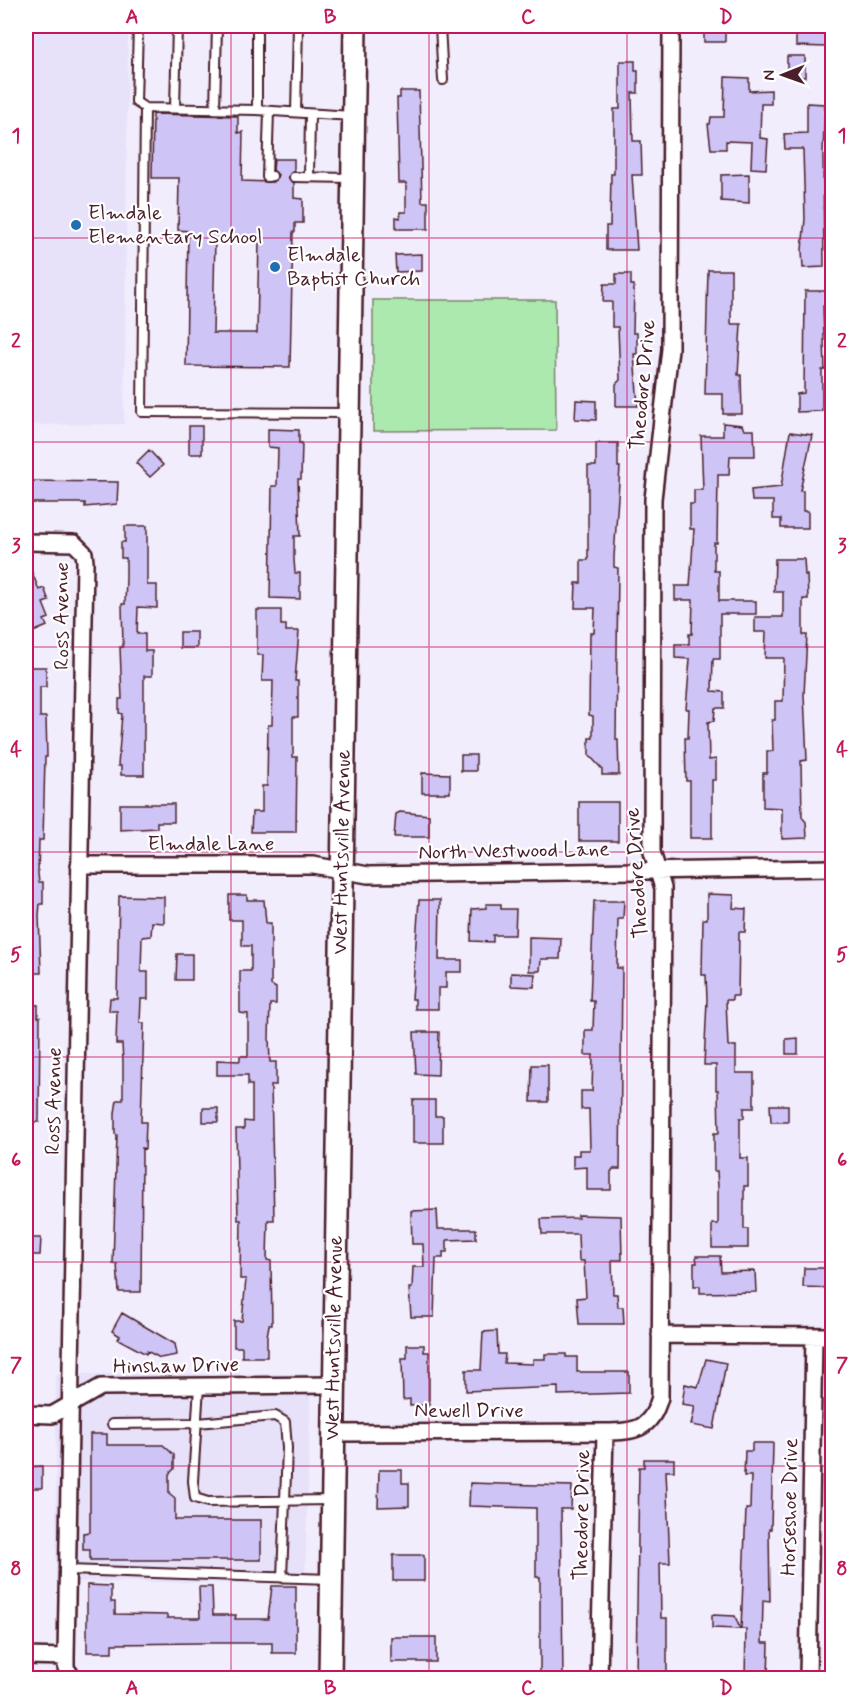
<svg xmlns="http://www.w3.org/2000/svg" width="858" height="1704" viewBox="0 0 858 1704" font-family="Mynerve,sans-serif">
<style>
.built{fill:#e7e1fa}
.green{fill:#ace9af;stroke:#7b846d;stroke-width:1.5}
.building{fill:#cfc4f6;stroke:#4a1f2b;stroke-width:1.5;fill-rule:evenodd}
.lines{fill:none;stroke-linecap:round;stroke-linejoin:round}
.lane-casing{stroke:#4a1f2b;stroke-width:12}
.street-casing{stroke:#4a1f2b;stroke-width:20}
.secondary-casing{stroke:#4a1f2b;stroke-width:26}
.lane{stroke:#fff;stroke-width:8}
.street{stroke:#fff;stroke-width:15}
.secondary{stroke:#fff;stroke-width:21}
.grid{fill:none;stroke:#c2185b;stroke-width:1.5;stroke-opacity:0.55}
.poi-dot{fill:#1f6fb2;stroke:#fff;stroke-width:2}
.labels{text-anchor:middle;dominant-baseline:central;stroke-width:4.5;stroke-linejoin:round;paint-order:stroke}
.poi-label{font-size:21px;fill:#4a1f2b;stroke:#fff;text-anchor:start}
.street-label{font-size:21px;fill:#4a1f2b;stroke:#fff}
.neatline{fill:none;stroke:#c2185b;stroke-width:2}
.grid-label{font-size:20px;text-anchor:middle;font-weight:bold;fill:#c2185b}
</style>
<rect width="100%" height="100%" fill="#f1edfc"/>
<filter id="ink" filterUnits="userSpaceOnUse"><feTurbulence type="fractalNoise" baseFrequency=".0167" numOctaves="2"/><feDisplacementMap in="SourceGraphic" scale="12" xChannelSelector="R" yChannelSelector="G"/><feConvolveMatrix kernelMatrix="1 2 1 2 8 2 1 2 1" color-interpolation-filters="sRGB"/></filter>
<g filter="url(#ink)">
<path class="built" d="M26 26H128L124 424 26 425Z
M56 1374H311L305 1584 56 1581Z"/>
<path class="green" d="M373 300H555L556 430 373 431Z"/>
<path class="building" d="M704 26H725V42H704Z
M796 26H829L827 47 796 46Z
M787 56H805V77H787Z
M620 61H635V71H638V93H632L633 141H641L642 175H632L637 250H606V226H610L611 174H614V109H620Z
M725 77 749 78V91L771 90V104H761L760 138 768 139 766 169 751 168 752 142 726 141V149H711L708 124H710L711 117H724Z
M400 91H419L422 202H428V229H396V217L400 218V212H406V183H399L397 98H400Z
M807 103 825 104 823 152 824 267 803 268 802 250 805 219 803 149H785L784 134 807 133Z
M153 114 238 116V133L243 132 242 181 274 182 278 175 273 170 274 159H294V171L288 177 294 183V198L303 199V223H295V232H293L290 367 186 366 188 231 178 230 179 178H152ZM215 239 259 240 257 333H213Z
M749 174V203L721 201V175Z
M422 254V271L396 272 395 255Z
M708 270H731V324H741L738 375H741L742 414H723V394H705Z
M616 274H631V285H634L633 333H637V354H634L638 406H616V384L620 380 618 327H612V302H603L604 284H616Z
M805 291H827V306H823L825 370H822V411L797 412V394L804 393Z
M576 400 596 401V420L575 419Z
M723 423 742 425 744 430H754L755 456H730L729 475H718L717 543H714V571H719V601H756V614H720V659H713L712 691 724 692V708H715L714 721 708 722 709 760 716 759V780H712V838H690V781H686L685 738H688L689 709H686L690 659 675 658V644H689V634H692L693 600H675V586H690L694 529H690V504H694V490H703L701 436H723Z
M189 426H202V454H189Z
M268 429 299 430V443H302L301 479H298L300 536H294V560L295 573H300V599L270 598 272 486H277L278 448 268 447Z
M790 432 812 435 800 491H803V511H808V528H781V519H773V501H752L751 490 781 487Z
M596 443H618V467H620L614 557V567L618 568 616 740H618L619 775H602V769L589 755V738H593V716L589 715 590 633H594L595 608H575L576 583H581V560H588V466H596Z
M149 450 163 465 150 477 136 463Z
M26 481 118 482 117 504 85 507V503H26Z
M125 526H147V585H157V608L138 607 137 634H145V651H152V676H144V775H121V766H118L122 714 119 713V699H122L120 647H123L122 604H125L126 578V558H121V542H125Z
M26 557 39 590 44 588 49 601 43 603 49 618 44 620 47 626 26 635Z
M775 559H804L805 575H807L808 599H803V635H807L804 695 807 760 801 761 802 817 806 822 807 838 782 839V808L763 807V773H767V751H773L772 720H775V701H783L784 658H765L766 632H755V617H783V592H774Z
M257 610H281V625H286V631H299L295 681H298V717H293V757H297L296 832H251L252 812H262V786H267L268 725H272L273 681H262L263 655H257Z
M180 632H197V648H180Z
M26 667H46V687H40V717H46L47 757H45L43 840H39L38 874 39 882H43V904H40L39 915 41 973H26Z
M461 755H476V771H461Z
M422 773 450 774V793H422Z
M579 802H618V841H579Z
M120 804H174V822H157V828L120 830Z
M400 812 429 815V837H394L396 814Z
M707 894 734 895 733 908 746 909 745 932H739L738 996H732V1000H726L728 1046H736V1073H754V1108H744V1118H740V1158H748V1186H744V1229H748V1248H712V1224H718V1187L717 1171H714V1133H719L718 1090H716V1065H704L707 1000 706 975H702L703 919H707Z
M229 895H247V900H264L266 923H271V985L276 988V1004H270L269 1038 270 1062H276V1085H271L274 1220H268L267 1260 271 1261 272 1325H269L267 1336V1357H242V1347H234V1321H242L246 1279H240L241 1220H238L236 1129H244V1121L252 1122V1085H248V1075H217V1060L240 1061V1056H248V1014L240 1013V971H251V946H242V920H229Z
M119 896 164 897V923L152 922 151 936 142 937 141 972H148V999H141L140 1023H144L141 1122H146L145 1149 142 1148 141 1292H119L117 1264H113L117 1135 115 1134V1113L117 1100H123V1062L122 1044H116L117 1011H109L110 998H117Z
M419 900H440L439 960H462V972H446V988H438V1009H415V999H412Z
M594 901H624L623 919H618L617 968H622L620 1169H613L611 1172V1190H587V1167L573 1168V1155H579V1150H590L589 1109H581V1091H592L593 1055H585V1030H593L594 1001H590Z
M486 904H501V909H516L515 935H493V942L471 941 472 909 486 908Z
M529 937 561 938 560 959H541L540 971H529Z
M177 954H192V980H176Z
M511 973 535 974 534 987 511 986Z
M26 1004 38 1005V1017H40L39 1122H26Z
M414 1032H439L438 1075 416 1074Z
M798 1038V1054H786V1039Z
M532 1065H548V1102H531Z
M413 1100H435V1116H443V1143H413Z
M770 1105H788V1122H771Z
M203 1108H218V1122H203Z
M437 1210 438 1229H476V1239L447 1240V1252H443V1258H436L434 1317H411L409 1288H412L413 1267H424L423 1244H412L411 1211Z
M578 1215 621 1216 622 1260H612L613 1294H617L618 1307H623L624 1324H579L577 1298 586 1297 584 1261H579L578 1234H542L541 1219 578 1218Z
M26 1238H41L40 1255H26Z
M696 1256H720L721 1272 755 1271 756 1292 700 1293V1286H694V1263H697Z
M804 1268H832V1288L803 1287Z
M122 1313 175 1344 177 1355 160 1358 147 1351 146 1354 118 1339 120 1336 112 1331Z
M497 1331 498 1354H505L504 1363 533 1364V1359H545V1354H566V1357H577V1372H629V1393L558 1395V1387L466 1391V1370H481L483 1332Z
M407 1345H424V1352H429V1405L410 1406V1399L403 1400 402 1358H407Z
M706 1359 726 1363 714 1429 691 1425 695 1406 682 1404 685 1384 698 1387Z
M90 1434H107V1445H163L174 1455V1469L169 1474V1493L175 1498V1520H261V1560H90V1550H83V1533L90 1532Z
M752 1443H773L771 1529H769L770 1601 763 1600 762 1643H769L768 1678H745L746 1629H741L746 1509H750L751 1476H744L745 1451H752Z
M644 1459H674V1471H666L670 1563H660L661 1618H667V1678H636L639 1467H644Z
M42 1466V1488H26V1467Z
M379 1470H402V1483H409V1506L378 1507Z
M470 1483 572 1486 571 1509H561L563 1678H540V1577H536V1508L469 1506Z
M393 1555H424V1581H393Z
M87 1585 111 1586V1602H115V1614L167 1615V1618H200L199 1587H212L213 1615H236L235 1619H268L272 1586H296V1653H272V1643H200L112 1644V1652H87Z
M712 1615 735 1616 740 1629 712 1628Z
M391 1637H436V1662H391Z"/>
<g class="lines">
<g class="lane-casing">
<path id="lane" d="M138 26 136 102 145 108 257 110 352 116
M440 26 443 80
M145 108 142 412 349 413
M175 108 177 26
M215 109 217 26
M257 110V26
M269 111 267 177 272 176
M296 112 298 26
M294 177 351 178
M309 177 310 114
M199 1386 193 1481 195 1498 208 1502 330 1500
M112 1424 198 1423 275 1416 285 1422 287 1448 282 1578
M68 1570 330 1579"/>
</g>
<g class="street-casing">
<path id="street" d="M26 542 74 543 84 553 85 562 66 1657V1668L73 1678
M79 865H313L368 875 832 868
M660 1335 832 1336
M26 1414 52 1415 101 1387 334 1385
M333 1433 605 1432
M26 1656 66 1657
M599 1678 605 1432C635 1432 651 1430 660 1397L663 888 652 852 653 499 670 349 671 26
M808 1678 814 1336"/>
</g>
<g class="secondary-casing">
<path id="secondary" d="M330 1678 355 26"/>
</g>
<use href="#lane" class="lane"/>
<use href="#street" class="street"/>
<use href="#secondary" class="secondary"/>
</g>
</g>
<path class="grid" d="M231 26V1678M429 26V1678M627 26V1678M26 238H832M26 442H832M26 647H832M26 852H832M26 1057H832M26 1262H832M26 1466H832"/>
<g class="poi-dot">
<circle cx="76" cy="225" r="6"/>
<circle cx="275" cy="267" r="6"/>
</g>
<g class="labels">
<g class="poi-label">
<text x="88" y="213">Elmdale<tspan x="88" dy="24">Elementary School</tspan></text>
<text x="287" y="255">Elmdale<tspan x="287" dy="24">Baptist Church</tspan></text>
</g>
<g class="street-label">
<text transform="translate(643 385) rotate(-85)">Theodore Drive</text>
<text transform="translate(62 616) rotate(-90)">Ross Avenue</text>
<text x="211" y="844">Elmdale Lane</text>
<text transform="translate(514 851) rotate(-1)">North Westwood Lane</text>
<text transform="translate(342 852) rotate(-89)">West Huntsville Avenue</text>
<text transform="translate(637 873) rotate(-94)">Theodore Drive</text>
<text transform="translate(54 1101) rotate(-89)">Ross Avenue</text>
<text transform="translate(334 1338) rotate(-89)">West Huntsville Avenue</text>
<text transform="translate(176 1366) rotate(-1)">Hinshaw Drive</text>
<text x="469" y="1411">Newell Drive</text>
<text transform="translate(790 1507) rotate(-89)">Horseshoe Drive</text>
<text transform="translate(582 1515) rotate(-89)">Theodore Drive</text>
</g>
</g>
<rect width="858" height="1704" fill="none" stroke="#fff" stroke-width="66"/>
<g transform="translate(783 75) rotate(269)" stroke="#ffffff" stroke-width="4.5" paint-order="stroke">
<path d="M0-4.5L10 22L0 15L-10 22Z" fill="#4a1f2b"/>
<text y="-9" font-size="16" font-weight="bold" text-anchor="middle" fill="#4a1f2b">N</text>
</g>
<rect x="33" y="33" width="792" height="1638" class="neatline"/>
<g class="grid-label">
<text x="132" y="23">A</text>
<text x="330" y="23">B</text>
<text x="528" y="23">C</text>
<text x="726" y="23">D</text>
<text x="16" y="142">1</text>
<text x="842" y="142">1</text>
<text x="16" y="347">2</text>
<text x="842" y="347">2</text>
<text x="16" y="552">3</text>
<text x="842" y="552">3</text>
<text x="16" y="756">4</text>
<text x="842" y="756">4</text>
<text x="16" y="961">5</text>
<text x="842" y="961">5</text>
<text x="16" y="1166">6</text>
<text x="842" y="1166">6</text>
<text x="16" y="1371">7</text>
<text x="842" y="1371">7</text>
<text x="16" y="1575">8</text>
<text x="842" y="1575">8</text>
<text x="132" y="1694">A</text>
<text x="330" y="1694">B</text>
<text x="528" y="1694">C</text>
<text x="726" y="1694">D</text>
</g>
</svg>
